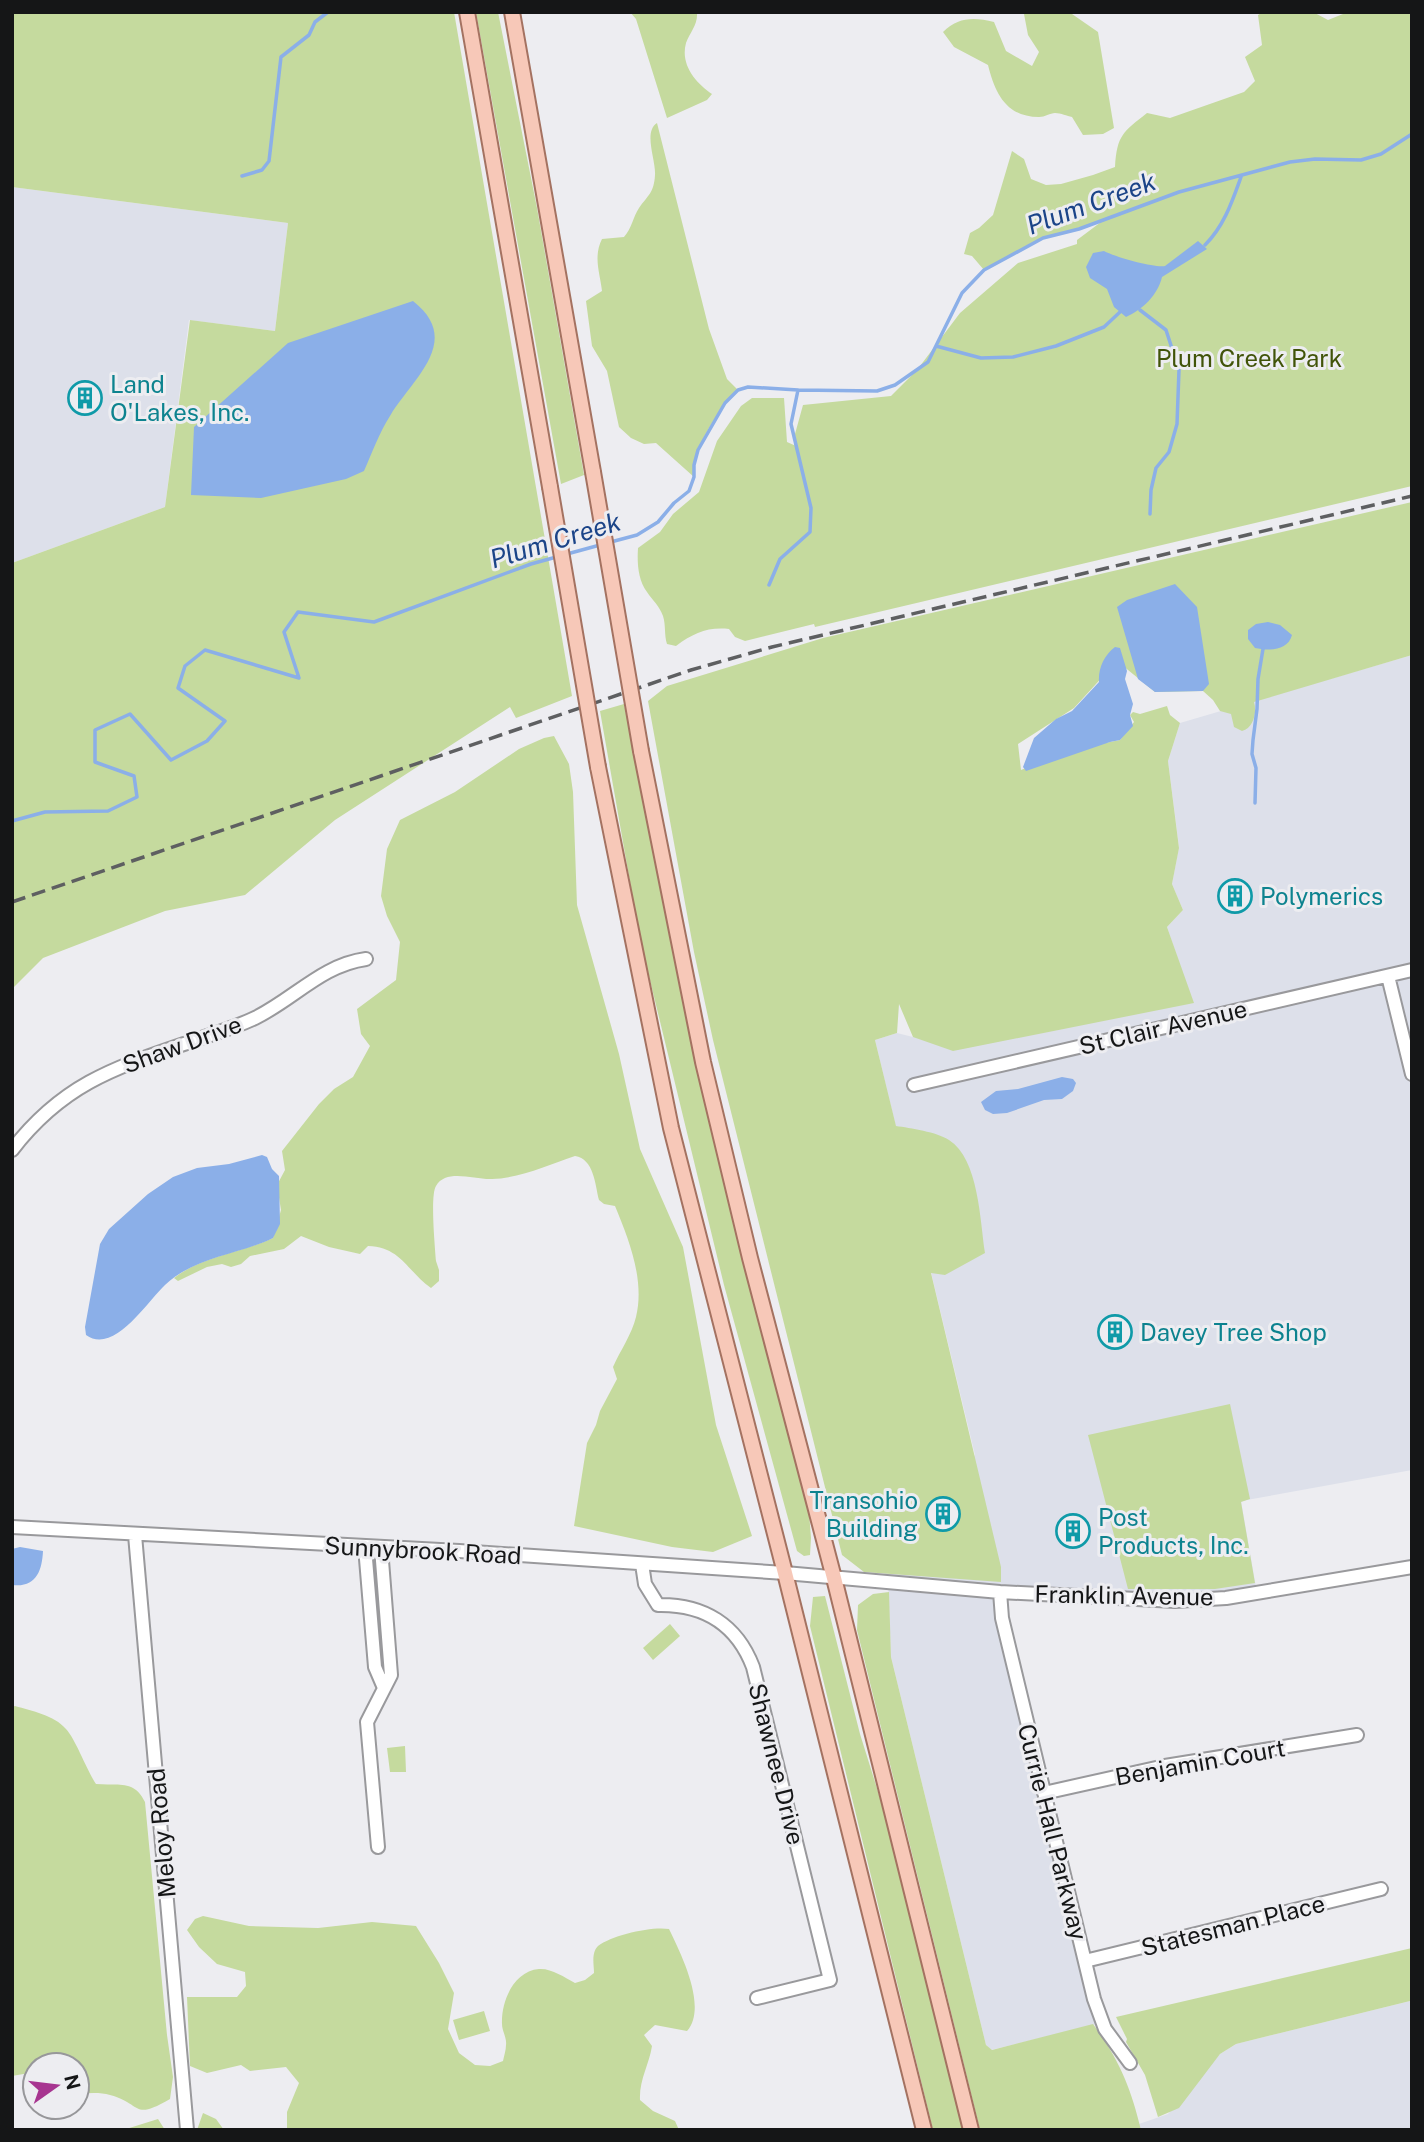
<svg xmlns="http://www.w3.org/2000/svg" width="1424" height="2142" viewBox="0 0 1424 2142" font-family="'Public Sans',sans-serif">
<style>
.built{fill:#dde0ea}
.green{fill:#c5da9e}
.water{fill:#8bafe8}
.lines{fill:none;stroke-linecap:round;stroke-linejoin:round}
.stream{stroke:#8bafe8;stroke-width:3.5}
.minor-casing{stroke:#99999c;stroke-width:16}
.major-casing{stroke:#a47261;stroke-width:18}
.minor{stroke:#fff;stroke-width:12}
.major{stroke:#f7c8b8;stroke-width:14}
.rail{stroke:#5e5f61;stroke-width:3.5;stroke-dasharray:14 7;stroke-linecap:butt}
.major-bridge-casing{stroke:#a47261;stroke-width:18;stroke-linecap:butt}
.major-bridge{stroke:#f7c8b8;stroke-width:14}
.labels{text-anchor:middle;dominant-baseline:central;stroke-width:6;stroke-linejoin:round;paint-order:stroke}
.park-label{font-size:24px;fill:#415409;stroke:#ededf1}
.culture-label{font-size:24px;fill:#0d838f;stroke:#ededf1;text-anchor:start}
.street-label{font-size:24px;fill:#151617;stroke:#ededf1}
.water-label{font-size:26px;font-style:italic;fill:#1b4488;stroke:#ededf1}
</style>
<rect width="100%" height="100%" fill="#ededf1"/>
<path class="built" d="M12 187 288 223 275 331 189 320 165 507 12 563Z
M1412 655V1470L1241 1501 1257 1593 1226 1598 1001 1592 1102 2023 991 2050 986 2045 891 1657 888 1582 882 1567 975 1455 875 1040 897 1033 913 1037 1193 1003 1167 927 1183 910 1172 884 1179 847 1168 761 1180 723Z
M1410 2001 1412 2130H1141L1139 2124 1168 2114 1220 2054 1236 2044Z"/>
<path class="green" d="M12 12H454L572 696 516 718 510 707 335 820 245 895 165 911 43 958 12 989V563L165 507 190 320 275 331 288 223 12 187Z
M476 12H498L537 208 584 475 561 484Z
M630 12H697C698 25 690 32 686 43 680 65 696 83 712 94L707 100 667 118 636 19Z
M1026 12 1072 14 1098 32 1114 128 1103 134 1083 135 1072 117C1067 116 1061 113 1055 113 1050 113 1045 117 1039 117 1006 117 995 93 988 65L954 47 943 32C958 17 974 17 994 22L1006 51 1032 66 1039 52 1028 35 1024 14Z
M1263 12H1313L1328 20 1348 12H1412V486L815 627 814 624 745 641 735 637 729 629C707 627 694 633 676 646L667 644C664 635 666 625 663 616 659 605 653 601 647 592 638 580 637 563 638 548L660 532 673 514 699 492 717 441 741 406 752 398H784L787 442 796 446 795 434 803 405 891 396 917 370 960 313 1018 263 1077 244V240L1101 222 1043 238 984 270 972 256 964 254 970 233 979 228 993 215 1012 151 1024 159 1031 179 1046 185 1061 184 1093 175 1115 167C1117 135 1123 132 1147 113L1170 118 1244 92 1255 81 1245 57 1262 45 1258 15Z
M657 123 709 329 727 379 738 390C717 412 693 446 694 477L656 443 644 444 631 438 619 427 607 371 592 346 586 301 602 291C600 273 593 257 602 239L624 237C632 228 633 217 639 208 648 195 654 193 655 175 656 160 643 132 657 123Z
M1412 502V655L1254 702C1257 712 1254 728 1242 731L1234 727 1231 714 1220 711 1213 700 1203 691 1155 692 1117 661 1074 708 1018 744 1021 770 1070 750 1120 740 1134 722 1130 715 1133 712 1140 714 1167 706 1170 715 1180 723 1168 761 1179 848 1172 884 1183 910 1167 927 1194 1003 953 1051 913 1037 899 1004 897 1033 875 1040 896 1126C910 1128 937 1132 949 1140 979 1159 980 1221 985 1253L945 1275 931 1273 1001 1567V1582L864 1572 842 1555 713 1040 694 952 648 701 667 686 823 638Z
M624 704 698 1060 809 1512 811 1538 810 1555 804 1556 797 1551 724 1285 640 939 600 711Z
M554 736 569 764 573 792 577 905 619 1054 640 1149 683 1247 716 1425 752 1536 713 1552 672 1547 574 1526 587 1443 596 1425 600 1411 617 1379 613 1367C620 1351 632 1334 636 1317 645 1280 629 1240 615 1206L604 1204 599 1200C595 1184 594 1159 575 1156 549 1165 520 1178 492 1179 475 1180 446 1168 436 1186 430 1195 435 1247 436 1261L439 1270V1281L431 1288C407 1271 401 1247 368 1246L360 1254 329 1247 301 1236 284 1249 250 1256 241 1264 231 1267 222 1264 207 1267 178 1281 174 1278C202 1256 241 1253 273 1238L281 1210 277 1185 285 1170 282 1151 319 1104 334 1089 353 1077 370 1046 361 1034 357 1009 396 980 400 942 387 916 381 896 387 849 400 820 455 792 519 749 544 738Z
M1230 1404 1250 1499 1241 1502 1255 1583 1215 1589H1128L1088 1435Z
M889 1592 891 1657 986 2045 992 2050 1093 2024C1119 2059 1131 2088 1141 2130H980L857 1630 858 1605 873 1594Z
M825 1596 860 1734 880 1798 963 2130H933L810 1626 813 1597Z
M670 1624 680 1636 653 1660 643 1648Z
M15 1706C32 1711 54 1715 66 1729 76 1740 86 1769 96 1784 118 1786 134 1779 145 1802L167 2035 173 2077 170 2099C132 2121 143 2104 110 2095 100 2092 88 2093 77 2094V2065H35V2072L12 2076V1707Z
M405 1746 406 1772H390L387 1748Z
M203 1916 249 1926 318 1928 372 1922 416 1926 439 1963 454 1993 448 2029 459 2053 475 2065 490 2066 503 2061C504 2056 506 2050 506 2045 507 2038 502 2031 502 2024 501 2001 514 1971 539 1969 551 1968 564 1977 575 1983L585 1980 594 1973C594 1965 591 1953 598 1946 612 1935 652 1926 669 1929 681 1954 708 2007 687 2031L655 2025 644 2035 652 2046C649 2065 639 2080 640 2100L653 2111 675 2121 679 2130H287V2112L299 2083 286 2067 250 2071 241 2065 207 2073 190 2066 187 1997H237L246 1986 245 1972 217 1964 199 1947 187 1930 195 1919Z
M1412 1948V2007L1410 2001 1236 2044 1220 2054 1179 2108 1158 2117 1145 2075 1126 2042 1127 2039 1116 2017Z
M484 2011 490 2031 459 2040 453 2020Z
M203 2113 216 2119 224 2130H197Z
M158 2119 165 2130H123Z"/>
<path class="water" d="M1198 241 1207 249 1162 277C1158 295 1142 310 1126 317L1114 307 1107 289 1090 278 1086 267 1093 253 1104 251C1115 257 1154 268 1165 266Z
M413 301C464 341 412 379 390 416 379 433 372 453 364 471L346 479 261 498 191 495 194 427 288 343Z
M1175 584 1197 607 1209 684 1203 691 1155 692 1138 679 1117 607 1127 600Z
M1268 622 1280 625 1292 635C1288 651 1268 651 1255 648L1248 639V630L1256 624Z
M1115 647 1120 648 1127 671 1125 679 1133 704 1130 715 1133 726 1120 740 1110 742 1026 771 1023 767 1034 738 1056 719 1072 711 1099 682C1098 669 1104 655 1115 647Z
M1062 1077 1073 1079 1076 1083 1073 1091 1062 1099 1044 1100 1007 1113 993 1114 985 1110 981 1102 996 1091 1018 1089Z
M262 1155 267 1157 272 1169 279 1176 280 1224 273 1238C238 1255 194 1257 165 1285 147 1302 114 1355 86 1335L85 1327 100 1244 109 1229 148 1194 173 1177 197 1168 229 1164Z
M20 1547 43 1551C42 1571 36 1588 12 1585V1549Z"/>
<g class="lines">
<path class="stream" d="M242 176 262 170 269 161 281 57 309 35 315 22 328 12
M1205 245C1224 226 1232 202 1241 177
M1140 310 1166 330 1179 370 1177 424 1169 452 1156 468 1151 490 1150 514
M936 346 981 358 1013 357 1056 346 1104 327 1120 312
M607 543 637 535 658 522 674 503 689 491 694 477V465L698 450 725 403 738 390 748 387 798 390 877 391 895 385 928 362 962 293 984 270 1043 238 1079 229 1179 192 1290 162 1315 159 1361 160 1381 154 1412 134
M567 554 600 545
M769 585 780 559 810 532 811 508 791 424 798 390
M1255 803 1256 768 1252 754 1253 740 1257 709 1258 679 1263 649
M12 821 45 812 108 811 137 797 134 776 95 762V730L130 714 171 760 207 741 225 721 178 688 185 666 205 650 299 678 284 632 298 612 374 622 531 564 560 556"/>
<g class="minor-casing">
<path id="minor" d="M1388 976 1412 1074
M914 1085 1412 970
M12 1150C63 1084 114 1068 190 1042 212 1034 234 1028 255 1018 294 999 322 965 366 959
M12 1527 459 1551 785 1573 1000 1592 1175 1601 1226 1598 1412 1567
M135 1535 187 2130
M365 1547 375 1667 384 1688
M642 1564 645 1584 658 1605C704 1604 737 1625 753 1667L830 1980 757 1998
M1000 1592 1002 1618 1094 1999 1105 2029 1130 2063
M1044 1793 1165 1766 1357 1735
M378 1847 367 1722 391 1675 381 1548
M1085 1961 1381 1889"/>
</g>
<g class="major-casing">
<path id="major" d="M467 12 550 487
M512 12 593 472
M641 751 703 1062 750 1258 834 1578 971 2130
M598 767 671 1128 785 1573 924 2130"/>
</g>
<use href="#minor" class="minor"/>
<use href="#major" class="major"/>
<path class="rail" d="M12 902 691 670 772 647 1412 496"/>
<g class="major-bridge-casing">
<path id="major-bridge" d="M593 472 641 751
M550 487 598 767"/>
</g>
<use href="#major-bridge" class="major-bridge"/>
</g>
<defs>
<g id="building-ring" transform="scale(1.75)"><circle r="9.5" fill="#ededf1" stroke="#0f9aa8" stroke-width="1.5"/><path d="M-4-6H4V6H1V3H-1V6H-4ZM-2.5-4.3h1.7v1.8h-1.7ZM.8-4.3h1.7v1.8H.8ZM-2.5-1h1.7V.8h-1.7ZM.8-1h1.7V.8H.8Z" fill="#0f9aa8"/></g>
</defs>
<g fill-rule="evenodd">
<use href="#building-ring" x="85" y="398"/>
<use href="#building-ring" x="1235" y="896"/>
<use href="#building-ring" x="1115" y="1332"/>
<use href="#building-ring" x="943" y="1514"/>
<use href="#building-ring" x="1073" y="1531"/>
</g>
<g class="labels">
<g class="park-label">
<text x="1249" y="358">Plum Creek Park</text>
</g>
<g class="culture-label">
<text x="110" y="384">Land<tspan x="110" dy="28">O'Lakes, Inc.</tspan></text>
<text x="1260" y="896">Polymerics</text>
<text x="1140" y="1332">Davey Tree Shop</text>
<text x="918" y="1500" text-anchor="end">Transohio<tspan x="918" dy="28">Building</tspan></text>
<text x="1098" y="1517">Post<tspan x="1098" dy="28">Products, Inc.</tspan></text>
</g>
<g class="street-label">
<text transform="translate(1163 1027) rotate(-13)">St Clair Avenue</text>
<text transform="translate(182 1044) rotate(-20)">Shaw Drive</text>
<text transform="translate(423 1550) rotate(3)">Sunnybrook Road</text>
<text transform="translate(1124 1595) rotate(1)">Franklin Avenue</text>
<text transform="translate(1200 1762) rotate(-10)">Benjamin Court</text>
<text transform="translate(777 1764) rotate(76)">Shawnee Drive</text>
<text transform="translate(1053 1832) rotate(76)">Currie Hall Parkway</text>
<text transform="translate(161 1833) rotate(-95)">Meloy Road</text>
<text transform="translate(1233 1925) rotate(-14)">Statesman Place</text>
</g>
<g class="water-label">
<text transform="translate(1091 203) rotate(-20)">Plum Creek</text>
<text transform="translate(555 540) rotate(-17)">Plum Creek</text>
</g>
</g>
<rect width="1424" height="2142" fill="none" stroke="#151617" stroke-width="28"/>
<g transform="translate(56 2086) rotate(76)"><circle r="33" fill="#ededf1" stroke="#97979a" stroke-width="2"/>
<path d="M0-5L12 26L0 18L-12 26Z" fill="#a73590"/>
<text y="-10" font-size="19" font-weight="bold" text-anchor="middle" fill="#151617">N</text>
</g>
</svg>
